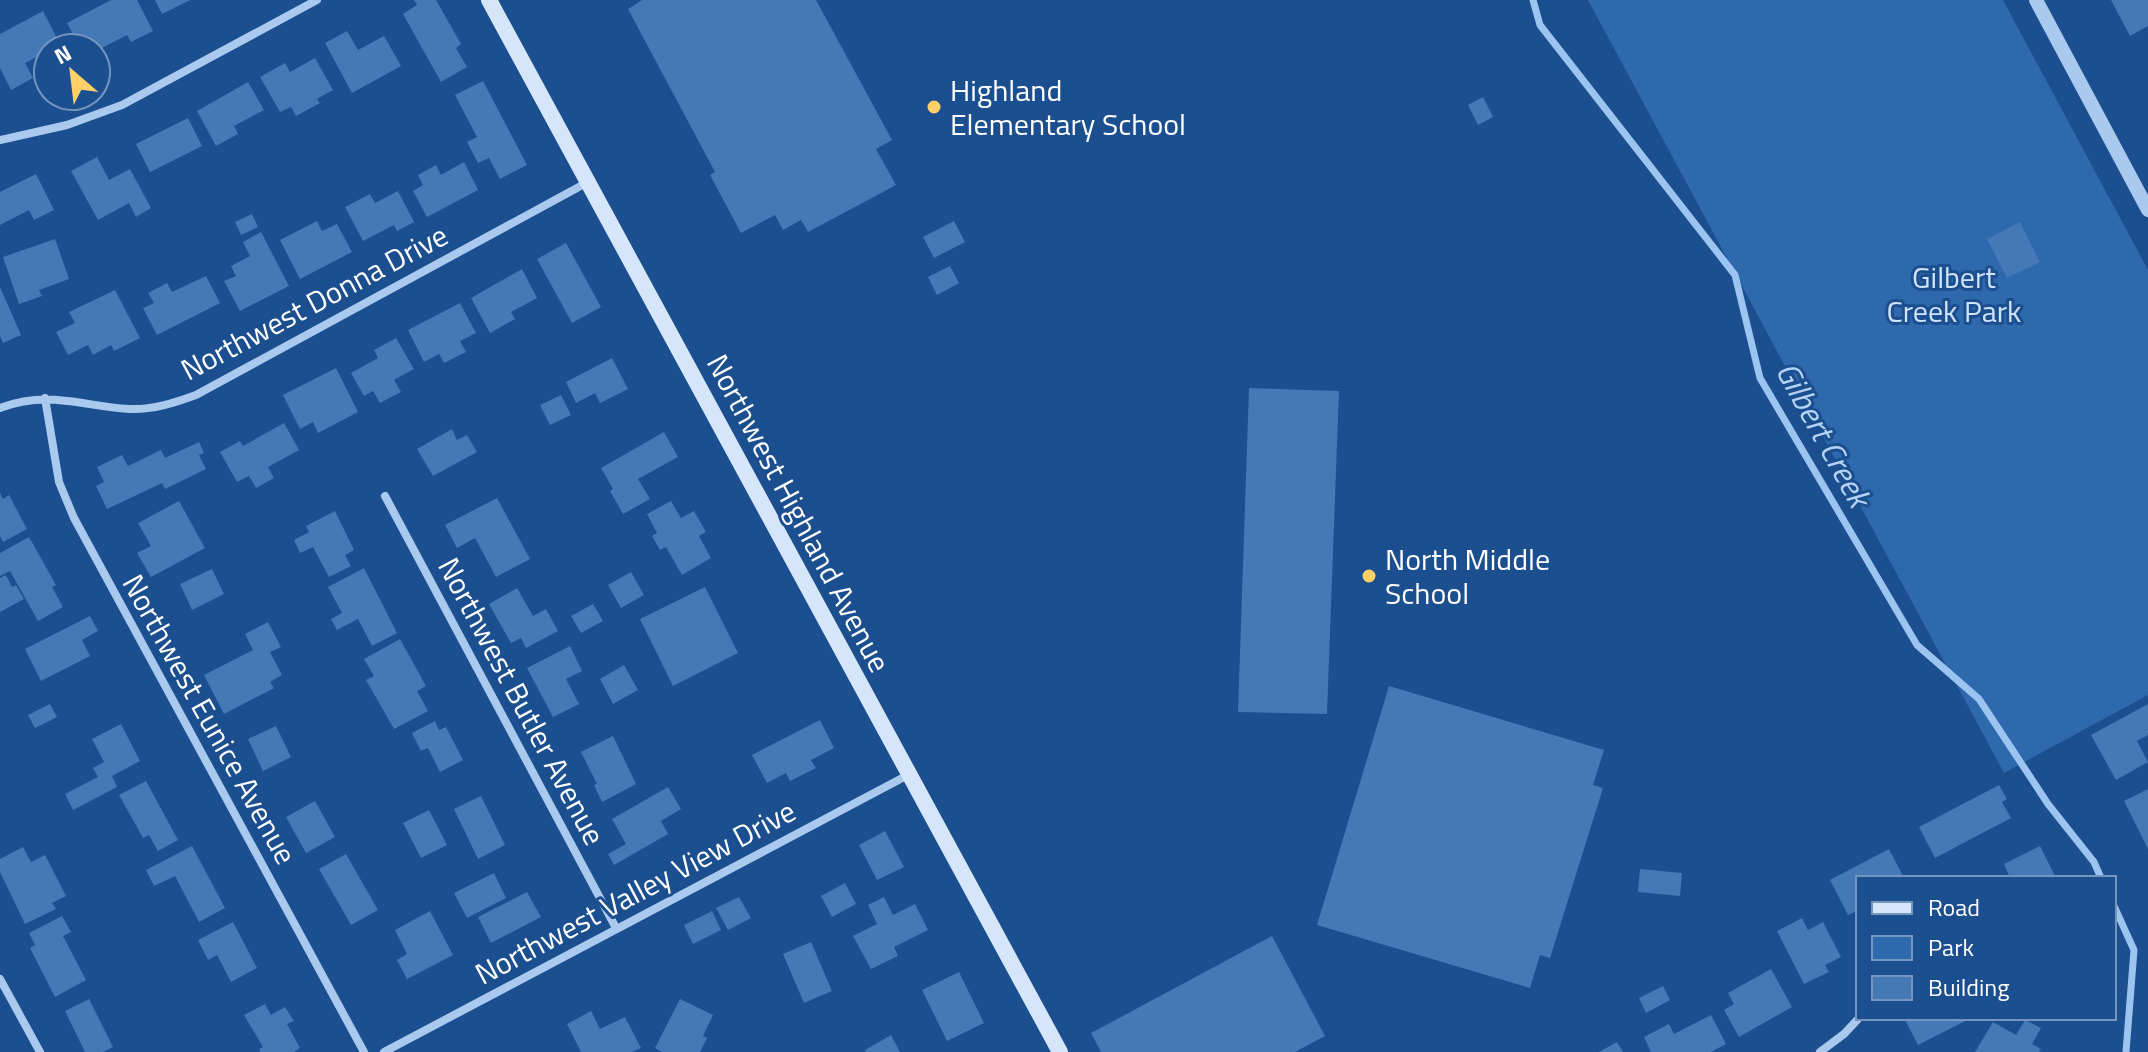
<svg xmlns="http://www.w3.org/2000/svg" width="2148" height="1052" viewBox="0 0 2148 1052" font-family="'Titillium Web',sans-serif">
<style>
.green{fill:#2e69ad}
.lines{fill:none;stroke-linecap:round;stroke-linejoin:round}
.stream{stroke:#9cc4f0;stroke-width:7}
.building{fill:#4478b7}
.minor{stroke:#a9c9ee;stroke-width:8}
.tertiary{stroke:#a9c9ee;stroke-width:14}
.secondary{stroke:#d6e6fa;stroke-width:16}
.poi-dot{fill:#ffd166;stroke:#1b4f8f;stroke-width:3}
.labels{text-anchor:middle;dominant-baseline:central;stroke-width:6;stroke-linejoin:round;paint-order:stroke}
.poi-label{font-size:30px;fill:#fff;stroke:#1b4f8f;text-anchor:start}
.park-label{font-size:30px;fill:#cfe3fa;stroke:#1b4f8f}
.street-label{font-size:30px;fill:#fff;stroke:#1b4f8f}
.water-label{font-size:32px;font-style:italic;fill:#b5d3f5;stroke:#1b4f8f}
</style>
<rect width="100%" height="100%" fill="#1b4f8f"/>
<path class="green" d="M1588 0H2003L2148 270V695L2004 773Z"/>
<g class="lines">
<path class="stream" d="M1533 0 1540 25 1735 275 1760 378 1917 645 1979 699 2048 804 2094 862 2101 878
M2114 906 2134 950 2126 1052"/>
</g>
<path class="building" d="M111 0H137L153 31 131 42 127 35 96 51V48H80L67 23Z
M155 0H190L162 14Z
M414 0H436L461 44 456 48 467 67 441 82 403 14 417 5Z
M642 0H816L892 140 876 149 896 185 808 232 801 220 783 230 775 215 741 233 710 175 715 172 628 9Z
M2111 0H2148V26L2130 36Z
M43 11 60 44 48 48V51L25 63 33 78 11 90 0 68V34Z
M347 31 358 50 384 36 401 66 352 93 325 43Z
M315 58 333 90 317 99 320 103 296 116 291 107 280 112 260 77 285 63 290 72Z
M483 81 527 165 500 179 489 158 478 163 467 142 477 137 455 95Z
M248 82 264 110 234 126 238 134 216 146 197 111Z
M1483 97 1493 117 1478 125 1468 105Z
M188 118 202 146 150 172 136 144Z
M97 157 109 180 130 169 151 208 136 217 129 203 98 220 71 171Z
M464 162 478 190 427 217 413 191 423 185 418 175 436 165 441 175Z
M36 174 54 210 34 220 29 210 0 225V192Z
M398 191 414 222 397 231 394 225 363 241 345 207 370 194 375 203Z
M252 214 258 227 241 235 235 222Z
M317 221 322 231 337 224 352 252 300 279 280 240Z
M954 221 965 242 934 258 923 237Z
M2020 222 2040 262 2007 278 1987 239Z
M261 232 289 286 240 311 224 281 236 276 231 266 250 256 243 242Z
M55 239 69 279 39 290 42 296 19 304 3 257Z
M566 243 601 307 572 323 537 259Z
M950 266 959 283 937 295 928 277Z
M522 269 537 298 511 312 515 319 490 333 471 298Z
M206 276 220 303 157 335 143 308 154 303 148 293 167 283 172 292Z
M0 287 21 335 3 343 0 336Z
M115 290 140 338 114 351 111 345 93 355 88 345 68 355 56 332 75 323 69 312Z
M460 303 476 333 460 341 466 352 444 363 439 354 424 362 408 330Z
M396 338 414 369 394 380 401 392 380 403 373 391 364 396 351 373 378 358 374 350Z
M612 358 628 389 600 403 595 393 576 403 566 382Z
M336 368 358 412 318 433 313 422 300 429 283 395Z
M1249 388 1339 391 1327 714 1238 712Z
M561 395 571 415 550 425 540 405Z
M284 423 299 450 268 467 274 478 256 488 249 476 237 482 220 452 240 441 243 446Z
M452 429 457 440 467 435 477 452 433 476 417 449Z
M664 432 678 457 638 479 650 499 623 514 610 491 613 489 601 468Z
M199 442 204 453 199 455 206 469 165 489 162 483 107 509 96 486 104 482 97 467 122 455 128 466 161 450 165 458Z
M0 493 3 499 9 495 27 529 3 542 0 536Z
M497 498 530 559 496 577 475 538 457 548 445 525Z
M179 501 205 548 151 577 137 553 151 546 138 523Z
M671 501 681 518 694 511 706 532 699 536 711 558 682 575 666 547 660 550 652 536 657 533 647 514Z
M335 511 354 550 345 555 351 566 329 577 313 547 300 553 294 540 309 532 306 526Z
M29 537 56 585 52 587 63 607 38 621 10 571 0 576V553Z
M364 568 397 633 372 646 358 619 337 630 331 619 342 613 328 587Z
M212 569 224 594 192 610 180 584Z
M631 572 644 595 621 608 608 585Z
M6 575 12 587 16 585 24 599 0 612V578Z
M705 587 738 653 673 686 640 619Z
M517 588 533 616 546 609 558 631 526 648 521 638 511 643 489 604Z
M593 604 603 621 581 633 571 616Z
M90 616 98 631 82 640 90 656 41 681 25 649Z
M268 622 281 647 270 652 282 675 270 682 274 688 224 714 204 675 253 650 245 634Z
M400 639 426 686 417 691 428 711 394 729 366 680 374 676 364 659Z
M570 646 582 671 566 679 579 704 553 717 527 668Z
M624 665 638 690 613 704 600 679Z
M1389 686 1604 750 1593 785 1603 788 1550 958 1540 955 1530 988 1317 925Z
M50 704 57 717 35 728 28 715Z
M2148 704V735L2137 741 2148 762 2116 780 2091 735Z
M820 720 834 748 811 760 816 768 790 781 786 773 767 783 752 755Z
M435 721 439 730 446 727 463 760 440 772 428 748 421 751 412 733Z
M121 724 140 761 112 776 117 787 73 810 65 794 98 777 93 768 104 762 92 739Z
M276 726 291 757 263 771 248 739Z
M613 736 636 784 602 802 594 785 597 784 581 752Z
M146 781 178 840 158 851 149 835 143 838 119 795Z
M1999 785 2007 799 2002 802 2011 818 1935 858 1919 827Z
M668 787 681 809 661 821 668 834 614 865 608 854 626 844 612 819Z
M2148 789V849L2124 801Z
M481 796 505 845 478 859 454 809Z
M315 801 335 837 306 853 286 817Z
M429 810 447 845 421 858 403 823Z
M885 831 904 867 877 880 859 845Z
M192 846 225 908 199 922 175 876 154 886 146 870Z
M2040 846 2056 878H2010L2004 864Z
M23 847 31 862 45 855 66 896 52 903 56 909 25 924 0 872V859Z
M1889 849 1904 878H1858V910L1848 915 1830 880Z
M346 854 378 910 351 925 319 869Z
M1640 869 1682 873 1680 896 1638 892Z
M494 873 506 898 467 918 454 893Z
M845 883 856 904 832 917 821 896Z
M527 892 541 917 491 943 478 917Z
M739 897 751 918 728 930 716 908Z
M884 897 893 915 915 904 928 930 894 947 898 956 871 969 853 936 877 924 868 905Z
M430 911 453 955 407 979 397 960 407 954 395 930Z
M712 911 721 930 693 944 684 925Z
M62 916 71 932 63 936 86 980 55 997 30 948 35 945 29 933Z
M1802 918 1808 930 1823 922 1841 957 1825 965 1829 972 1804 984 1777 931Z
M233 922 257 968 231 982 217 955 208 960 198 940Z
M1272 936 1325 1036 1295 1052H1101L1091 1033Z
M811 942 832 991 804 1003 783 954Z
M1771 969 1792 1007 1739 1037 1724 1010 1734 1004 1728 993Z
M959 972 984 1023 947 1041 922 990Z
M1663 986 1670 1000 1646 1013 1639 998Z
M89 999 113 1047 103 1052H85L65 1011Z
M680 999 713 1015 703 1036 707 1038 700 1052H662L655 1048Z
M265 1004 271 1015 285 1007 294 1021 287 1024 300 1048 294 1052H260L259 1049 263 1047 244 1015Z
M591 1011 600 1029 625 1017 641 1048 632 1052H581L567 1024Z
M1711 1015 1726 1044 1711 1052H1651L1644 1037 1669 1024 1674 1034Z
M1904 1018H1971L1918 1045Z
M2025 1020 2041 1028 2032 1044 2041 1049 2039 1052H1975L1993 1022 2016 1035Z
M891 1035 900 1052H866L865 1050Z
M1617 1042 1623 1052H1599Z"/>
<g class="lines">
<path class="minor" d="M0 140 67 125 122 105 317 0
M45 398 59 482 74 518 364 1052
M0 408C49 390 81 406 129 409 153 410 174 403 196 395L588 182
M385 496 616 928
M0 979 40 1052
M384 1052 908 775
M1820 1052 1844 1034 1859 1018"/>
<path class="tertiary" d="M2036 0 2148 210"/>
<path class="secondary" d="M489 0 1060 1052"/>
</g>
<g class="poi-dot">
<circle cx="934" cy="107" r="8"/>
<circle cx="1369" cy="576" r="8"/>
</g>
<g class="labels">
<g class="poi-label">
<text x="950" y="90">Highland<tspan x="950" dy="34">Elementary School</tspan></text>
<text x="1385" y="559">North Middle<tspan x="1385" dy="34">School</tspan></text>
</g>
<g class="park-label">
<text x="1954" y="277">Gilbert<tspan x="1954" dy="34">Creek Park</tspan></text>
</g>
<g class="street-label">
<text transform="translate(314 302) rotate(-28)">Northwest Donna Drive</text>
<text transform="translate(799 513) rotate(62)">Northwest Highland Avenue</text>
<text transform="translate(522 701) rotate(62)">Northwest Butler Avenue</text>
<text transform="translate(210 719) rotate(61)">Northwest Eunice Avenue</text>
<text transform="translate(635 892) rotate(-28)">Northwest Valley View Drive</text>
</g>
<g class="water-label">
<text transform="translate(1824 434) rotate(61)">Gilbert Creek</text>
</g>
</g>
<rect x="1856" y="876" width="260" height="144" fill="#1b4f8f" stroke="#7695bc" stroke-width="2"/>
<rect x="1872" y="902" width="40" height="12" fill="#d6e6fa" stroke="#7695bc" stroke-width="2"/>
<text x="1928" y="916" font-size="24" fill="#ffffff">Road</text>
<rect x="1872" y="936" width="40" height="24" fill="#2e69ad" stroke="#7695bc" stroke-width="2"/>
<text x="1928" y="956" font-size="24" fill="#ffffff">Park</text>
<rect x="1872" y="976" width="40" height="24" fill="#4478b7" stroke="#7695bc" stroke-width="2"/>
<text x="1928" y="996" font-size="24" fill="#ffffff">Building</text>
<g transform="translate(72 72) rotate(332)"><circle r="38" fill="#1b4f8f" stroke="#7695bc" stroke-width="2"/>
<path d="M0-6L14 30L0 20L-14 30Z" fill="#ffd166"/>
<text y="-12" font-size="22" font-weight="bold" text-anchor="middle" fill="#ffffff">N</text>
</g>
</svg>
